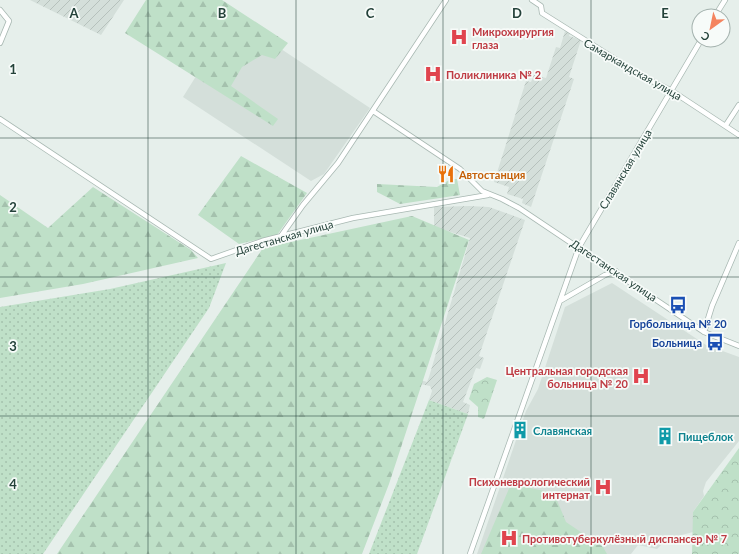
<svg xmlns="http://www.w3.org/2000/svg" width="739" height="554" viewBox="0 0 739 554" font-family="Lato,sans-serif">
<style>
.built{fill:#d4dfda}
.industrial{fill:url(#industrial-furrows)}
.forest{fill:url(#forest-firs)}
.park{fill:url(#park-crowns)}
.garden{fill:url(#garden-dots)}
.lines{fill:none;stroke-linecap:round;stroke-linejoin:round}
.street-casing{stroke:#a8b8b2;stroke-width:6}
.street{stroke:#fff;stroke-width:4.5}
.grid{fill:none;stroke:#24423a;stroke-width:1;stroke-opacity:0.55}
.labels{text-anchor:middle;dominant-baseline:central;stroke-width:3.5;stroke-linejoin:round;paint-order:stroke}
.health-label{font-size:11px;font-weight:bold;fill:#be3a42;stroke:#f7fbf9;text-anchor:start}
.street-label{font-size:11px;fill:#24423a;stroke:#f7fbf9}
.food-label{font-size:11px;font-weight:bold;fill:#c56008;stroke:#f7fbf9;text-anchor:start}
.transit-label{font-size:11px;font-weight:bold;fill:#164399;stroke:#f7fbf9}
.culture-label{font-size:11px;font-weight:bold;fill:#0d838f;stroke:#f7fbf9;text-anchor:start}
.grid-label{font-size:13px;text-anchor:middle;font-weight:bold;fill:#24423a;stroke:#f7fbf9;stroke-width:3.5;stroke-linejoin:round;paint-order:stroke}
</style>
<defs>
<pattern id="industrial-furrows" width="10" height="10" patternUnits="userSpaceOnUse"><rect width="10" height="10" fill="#d4dfda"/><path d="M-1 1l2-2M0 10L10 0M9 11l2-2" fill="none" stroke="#b6c1bc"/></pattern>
<pattern id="forest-firs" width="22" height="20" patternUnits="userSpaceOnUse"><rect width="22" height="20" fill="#bfe0c8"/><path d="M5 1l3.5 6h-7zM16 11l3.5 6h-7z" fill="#a4c1ad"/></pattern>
<pattern id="park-crowns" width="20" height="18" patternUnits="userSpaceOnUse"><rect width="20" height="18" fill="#bfe0c8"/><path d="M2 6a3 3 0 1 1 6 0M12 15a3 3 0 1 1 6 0" fill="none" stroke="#a4c1ad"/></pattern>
<pattern id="garden-dots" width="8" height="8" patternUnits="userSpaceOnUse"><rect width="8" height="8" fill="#bfe0c8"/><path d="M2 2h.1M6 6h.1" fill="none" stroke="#a4c1ad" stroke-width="1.8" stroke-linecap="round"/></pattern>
</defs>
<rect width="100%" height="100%" fill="#e6efeb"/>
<path class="built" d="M233 17 370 108 324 174 311 181 183 97Z
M612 283 706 345 739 357V441L706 482 703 491 704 496 693 512V532L667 539 657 549 638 545 631 554H477L526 411 538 389 565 307Z"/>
<path class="industrial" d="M30 0H124L101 35Z
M565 31 570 33 569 36 581 40 569 77 574 79 531 207 522 203 523 199 507 194 509 187 494 182 526 81 531 82 534 75 546 78 556 47 560 48Z
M469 206 489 207 525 220 479 356 484 358 480 369 476 368 463 402 470 405 468 414 429 400 432 391 430 386 420 384 421 380 427 382 429 377 470 238 434 227V207Z"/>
<path class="forest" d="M146 0H222L288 43 275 59 262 55 242 67 231 86 278 119 273 126 125 33Z
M241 156 307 193 277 235 239 244 198 215Z
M451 179H457L460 195 400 204 377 192V184L437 187Z
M93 187 191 250 198 258 83 284 0 298V195L48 228Z
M412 216 469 240 389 484 362 554H57L263 248Z
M511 484 554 493 566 522 603 547 607 554H481Z"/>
<path class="park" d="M487 377 497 380 484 419 478 417V407L469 399 474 384Z
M739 448V554H692L693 512Z"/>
<path class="garden" d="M226 263 209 308 43 554H0V307L110 289Z
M429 400 468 414 417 554H369Z"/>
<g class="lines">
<g class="street-casing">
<path id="street" d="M532 0 541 6 542 13 642 76 672 91 739 135
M0 10 9 21 0 43
M715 16 725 0
M373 111 460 169 482 191 502 199 519 208 704 332 739 346
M0 119 211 259 262 241 353 218 488 195
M726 125 739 105
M281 236 303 205 338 163 446 0
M560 301 605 275 616 271
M704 332 712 306 739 243
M470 554 579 247 701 40"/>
</g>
<use href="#street" class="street"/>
</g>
<path class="grid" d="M148 0V554M296 0V554M443 0V554M591 0V554M0 138H739M0 277H739M0 416H739"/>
<defs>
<g id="hospital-bare" transform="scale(1.38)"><path d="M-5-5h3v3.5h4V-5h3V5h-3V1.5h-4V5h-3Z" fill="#e0444e" stroke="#f7fbf9" stroke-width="2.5" paint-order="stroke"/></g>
<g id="restaurant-bare" transform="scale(1.38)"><path d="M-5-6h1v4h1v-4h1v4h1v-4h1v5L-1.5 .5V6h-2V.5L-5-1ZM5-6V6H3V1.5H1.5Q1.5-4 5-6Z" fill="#e8710a" stroke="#f7fbf9" stroke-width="2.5" paint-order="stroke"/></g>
<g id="bus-bare" transform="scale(1.38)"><path d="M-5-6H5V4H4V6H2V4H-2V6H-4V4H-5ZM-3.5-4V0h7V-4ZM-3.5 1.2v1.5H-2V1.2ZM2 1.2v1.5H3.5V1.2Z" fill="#1a4fb4" stroke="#f7fbf9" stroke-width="2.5" paint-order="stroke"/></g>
<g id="building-bare" transform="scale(1.38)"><path d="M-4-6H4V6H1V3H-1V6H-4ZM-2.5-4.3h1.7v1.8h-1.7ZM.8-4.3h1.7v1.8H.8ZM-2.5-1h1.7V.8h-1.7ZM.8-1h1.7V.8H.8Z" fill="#0f9aa8" stroke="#f7fbf9" stroke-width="2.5" paint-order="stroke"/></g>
</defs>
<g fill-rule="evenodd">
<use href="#hospital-bare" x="459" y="37"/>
<use href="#hospital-bare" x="433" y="74"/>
<use href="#restaurant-bare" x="446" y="174"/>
<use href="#bus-bare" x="678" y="305"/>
<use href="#bus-bare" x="715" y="342"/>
<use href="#hospital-bare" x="641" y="376"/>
<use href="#building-bare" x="520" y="430"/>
<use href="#building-bare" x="665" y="436"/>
<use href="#hospital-bare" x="603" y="487"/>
<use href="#hospital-bare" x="509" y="538"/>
</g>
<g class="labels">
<g class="health-label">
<text x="472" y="31">Микрохирургия<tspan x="472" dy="13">глаза</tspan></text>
<text x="446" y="74">Поликлиника № 2</text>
<text x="628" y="370" text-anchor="end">Центральная городская<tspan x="628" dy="13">больница № 20</tspan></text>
<text x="590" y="481" text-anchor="end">Психоневрологический<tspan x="590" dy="13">интернат</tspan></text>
<text x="522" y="538">Противотуберкулёзный диспансер № 7</text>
</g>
<g class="street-label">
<text transform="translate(633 69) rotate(30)">Самаркандская улица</text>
<text transform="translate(625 169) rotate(-59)">Славянская улица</text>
<text transform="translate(284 237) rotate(-16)">Дагестанская улица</text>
<text transform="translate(614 270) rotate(34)">Дагестанская улица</text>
</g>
<g class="food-label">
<text x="459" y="174">Автостанция</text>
</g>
<g class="transit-label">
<text x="678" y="323">Горбольница № 20</text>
<text x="702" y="342" text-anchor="end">Больница</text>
</g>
<g class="culture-label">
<text x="533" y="430">Славянская</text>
<text x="678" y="436">Пищеблок</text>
</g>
</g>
<g class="grid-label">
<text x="74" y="18">A</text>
<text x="222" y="18">B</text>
<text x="370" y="18">C</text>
<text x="517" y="18">D</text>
<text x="665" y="18">E</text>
<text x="13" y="74">1</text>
<text x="13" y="212">2</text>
<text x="13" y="351">3</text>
<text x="13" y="489">4</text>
</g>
<g transform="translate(711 28) rotate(213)"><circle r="19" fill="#f7fbf9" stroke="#a3b1ad"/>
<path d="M0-3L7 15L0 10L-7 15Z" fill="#f4845f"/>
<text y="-6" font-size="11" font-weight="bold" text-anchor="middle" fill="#24423a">С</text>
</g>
</svg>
